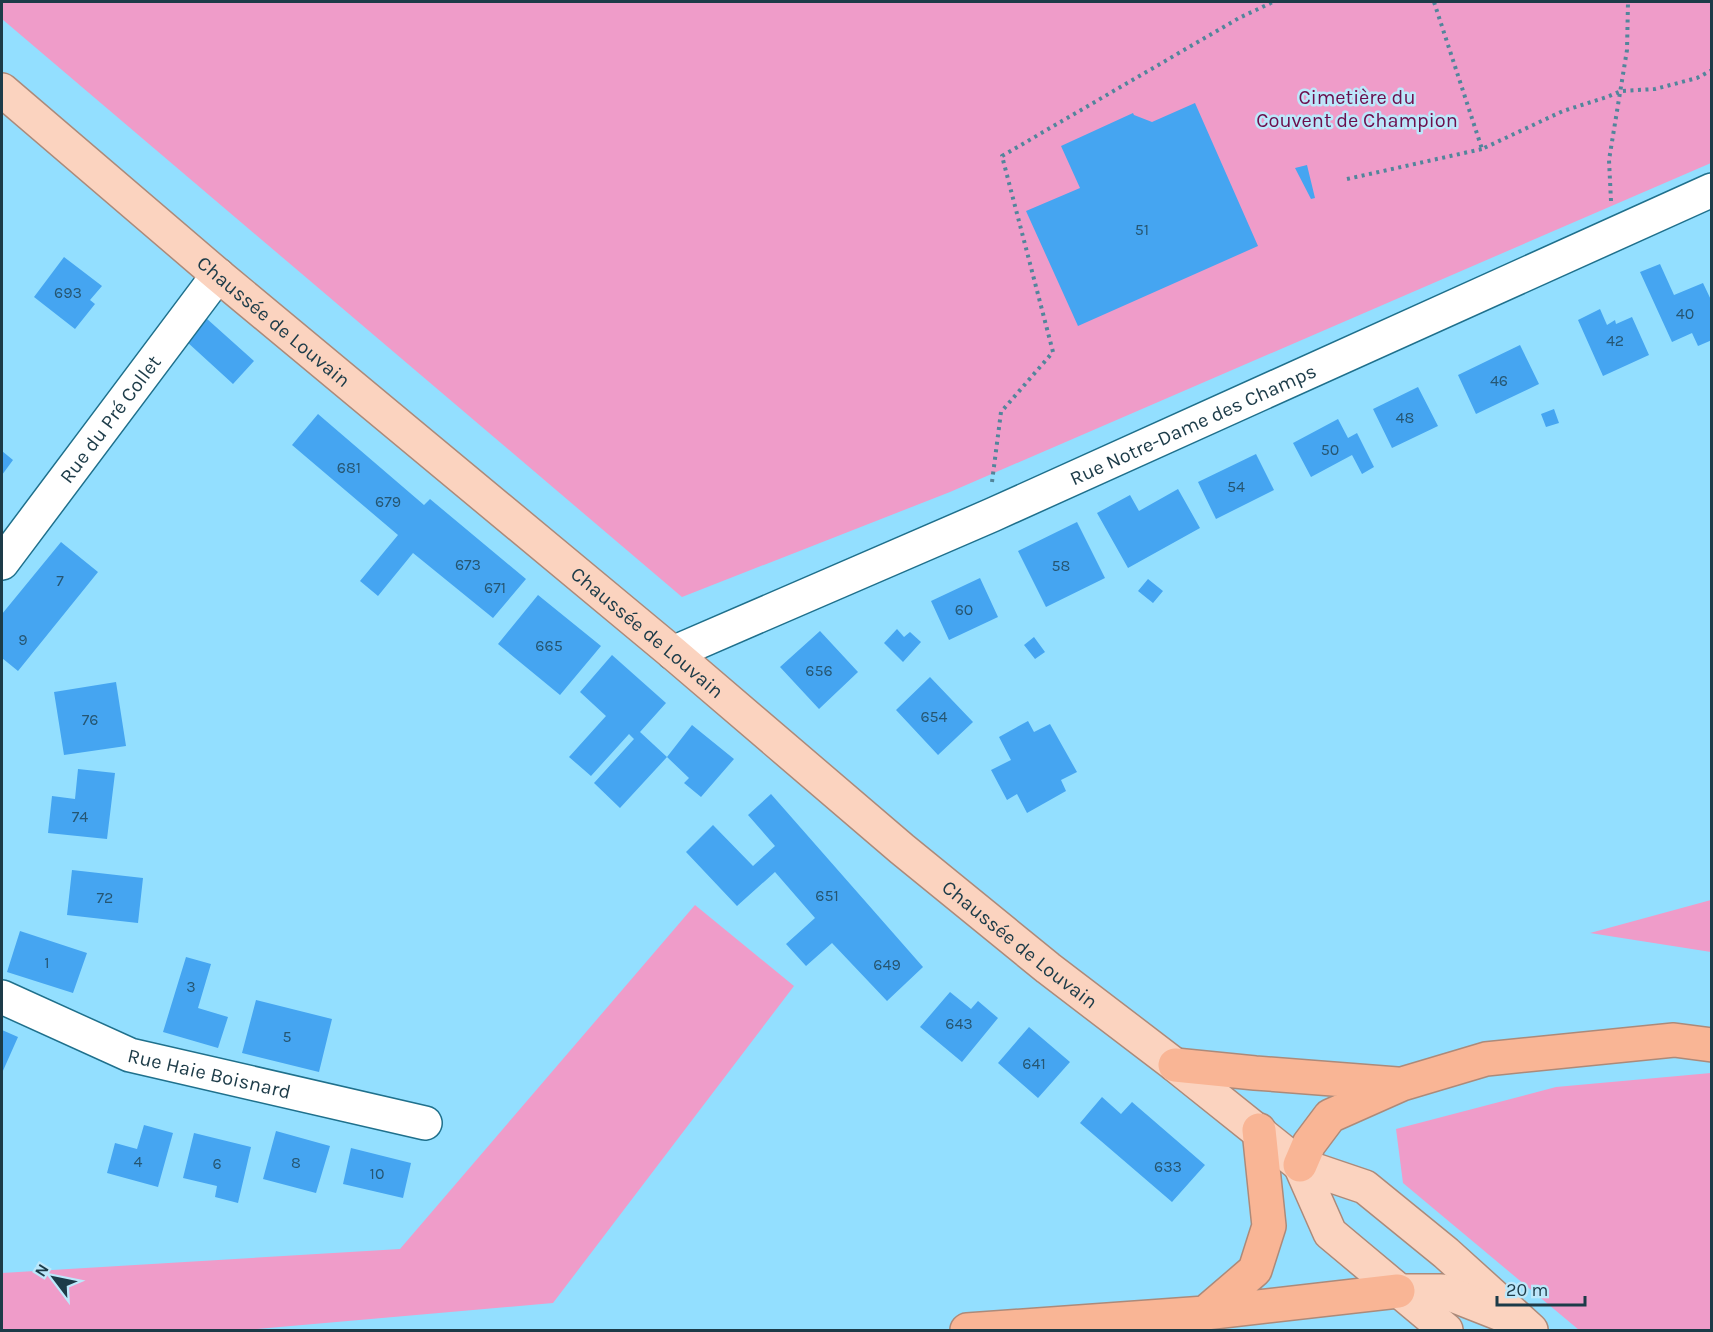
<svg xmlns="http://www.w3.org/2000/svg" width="1713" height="1332" viewBox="0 0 1713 1332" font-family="Karla,sans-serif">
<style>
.green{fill:#ef9cc9}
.building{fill:#45a5f1}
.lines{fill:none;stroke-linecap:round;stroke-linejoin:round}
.minor-casing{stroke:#1f708c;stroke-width:36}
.primary-casing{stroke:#ac8a7a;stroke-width:36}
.motorway-casing{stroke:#ac8a7a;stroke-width:36}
.path{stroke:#52859b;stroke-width:4;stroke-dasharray:3 4.5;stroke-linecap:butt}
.minor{stroke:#fff;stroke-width:33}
.primary{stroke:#fbd3bf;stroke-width:33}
.motorway{stroke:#f9b595;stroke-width:33}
.labels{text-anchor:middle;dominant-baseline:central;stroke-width:5;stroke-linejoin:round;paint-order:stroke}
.number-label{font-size:16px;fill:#265672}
.park-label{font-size:20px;fill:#6c0e4c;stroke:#bce8fb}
.street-label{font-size:20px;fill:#1c3b48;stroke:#bce8fb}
</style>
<rect width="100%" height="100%" fill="#93dfff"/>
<path class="green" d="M2 2H1711V163L950 492 682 597 2 19Z
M1711 900V952L1590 933Z
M695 905 794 986 553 1303 246 1330H2V1273L400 1249Z
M1711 1073V1330H1579L1403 1183 1396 1129 1556 1087Z"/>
<path class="building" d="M1195 103 1258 246 1078 326 1026 211 1080 188 1061 146 1133 113 1134 115 1152 122Z
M1307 165 1315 198 1311 199 1295 168Z
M64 257 102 286 90 300 95 304 75 329 34 297Z
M1660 264 1674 295 1703 283 1712 302V340L1698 346 1692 333 1672 342 1640 272Z
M1600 309 1607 325 1615 320 1616 324 1632 317 1649 355 1603 376 1578 320Z
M206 318 254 361 233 384 186 341Z
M1520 345 1539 384 1476 414 1458 375Z
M1418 387 1438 426 1392 448 1373 409Z
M1554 409 1559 423 1546 427 1541 414Z
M318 414 424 505 430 499 526 579 493 618 413 553 378 596 360 581 398 535 292 445Z
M1338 419 1348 438 1357 433 1374 467 1362 474 1352 455 1311 477 1293 443Z
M2 451 13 460 2 475Z
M1256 454 1274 490 1216 519 1198 482Z
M1178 489 1200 528 1128 568 1097 513 1130 495 1139 511Z
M1077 522 1105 578 1046 607 1018 551Z
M61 542 98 572 18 671 2 658V614Z
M980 578 998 617 949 640 931 601Z
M1148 579 1163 591 1153 603 1138 591Z
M538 595 601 646 560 695 498 644Z
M897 629 904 637 910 632 921 642 903 662 884 643Z
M820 631 858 672 819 709 780 667Z
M1034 637 1045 652 1035 659 1024 645Z
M612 655 666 703 640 732 667 757 692 725 734 759 701 797 684 783 689 778 667 757 620 808 594 783 634 739 629 734 591 776 569 757 606 716 580 692Z
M930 677 973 722 938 755 896 710Z
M116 682 126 746 64 755 54 692Z
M1028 721 1034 732 1050 724 1077 772 1061 780 1066 791 1027 813 1017 794 1007 800 991 770 1011 760 999 737Z
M78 769 115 773 107 839 48 833 52 796 75 799Z
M771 794 923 967 887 1001 832 943 806 966 786 944 815 918 775 872 737 906 686 852 713 825 753 866 775 846 748 815Z
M72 870 143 878 138 923 67 915Z
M20 931 87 953 73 993 7 972Z
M186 957 211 964 198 1008 228 1017 218 1048 163 1032Z
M950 992 971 1009 978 1001 998 1018 962 1062 920 1027Z
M256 1000 332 1019 319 1072 242 1053Z
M1029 1027 1070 1062 1038 1098 998 1063Z
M2 1030 18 1037 2 1073Z
M1102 1097 1121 1114 1132 1102 1205 1165 1172 1202 1080 1123Z
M144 1125 173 1133 158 1187 107 1173 115 1143 137 1149Z
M276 1131 330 1146 316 1193 263 1179Z
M194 1133 251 1147 238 1203 215 1197 217 1186 183 1178Z
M351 1148 411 1163 403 1198 343 1184Z"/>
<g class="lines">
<g class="minor-casing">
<g id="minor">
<path id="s1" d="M2 563 218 275"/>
<path id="s2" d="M673 653 992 515 1712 190"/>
<path id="s3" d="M2 997 130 1055 425 1123"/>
</g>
</g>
<g class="primary-casing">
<g id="primary">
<path id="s4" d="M2 90 218 275 673 653 902 849 1048 968 1175 1065 1300 1165 1365 1187 1446 1253 1531 1330"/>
<path d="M1300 1165 1330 1233 1446 1330"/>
<path d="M1398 1291H1442L1503 1315"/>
</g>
</g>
<g class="motorway-casing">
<path id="motorway" d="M1175 1065 1255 1073 1397 1084
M1300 1165 1309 1144 1330 1116 1402 1084 1486 1059 1674 1040 1712 1045
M1205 1313 1255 1270 1269 1226 1259 1130
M967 1330 1205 1313 1398 1291"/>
</g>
<path class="path" d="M1434 2 1482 149 1563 111 1607 97 1621 91 1655 89 1697 78 1712 70
M1347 179 1482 149
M1611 201 1609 160 1627 50 1628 2
M992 482 1001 412 1053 352 1002 156 1239 18 1273 2"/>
<use href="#minor" class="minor"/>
<use href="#primary" class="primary"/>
<use href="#motorway" class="motorway"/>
</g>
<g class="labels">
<g class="number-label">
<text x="1142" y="229">51</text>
<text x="68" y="292">693</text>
<text x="1685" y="313">40</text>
<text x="1615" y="340">42</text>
<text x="1499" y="380">46</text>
<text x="1405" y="417">48</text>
<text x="1330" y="449">50</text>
<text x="349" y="467">681</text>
<text x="1236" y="486">54</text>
<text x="388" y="501">679</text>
<text x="468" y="564">673</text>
<text x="1061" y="565">58</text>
<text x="60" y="580">7</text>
<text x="495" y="587">671</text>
<text x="964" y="609">60</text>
<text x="23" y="639">9</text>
<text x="549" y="645">665</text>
<text x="819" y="670">656</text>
<text x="934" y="716">654</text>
<text x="90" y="719">76</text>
<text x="80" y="816">74</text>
<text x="827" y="895">651</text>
<text x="105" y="897">72</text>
<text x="47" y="962">1</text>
<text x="887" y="964">649</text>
<text x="191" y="986">3</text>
<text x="959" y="1023">643</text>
<text x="287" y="1036">5</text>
<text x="1034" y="1063">641</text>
<text x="138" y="1161">4</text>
<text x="296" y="1162">8</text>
<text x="217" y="1163">6</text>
<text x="1168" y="1166">633</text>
<text x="377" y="1173">10</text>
</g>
<g class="park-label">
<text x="1357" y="97">Cimetière du<tspan x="1357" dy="23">Couvent de Champion</tspan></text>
</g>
<g class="street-label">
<text stroke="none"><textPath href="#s4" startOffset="357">Chaussée de Louvain</textPath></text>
<text stroke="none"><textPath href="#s1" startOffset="180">Rue du Pré Collet</textPath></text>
<text stroke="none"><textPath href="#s2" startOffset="568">Rue Notre-Dame des Champs</textPath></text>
<text stroke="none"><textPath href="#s4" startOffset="843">Chaussée de Louvain</textPath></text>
<text stroke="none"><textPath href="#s4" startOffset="1329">Chaussée de Louvain</textPath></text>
<text stroke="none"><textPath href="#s3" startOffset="222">Rue Haie Boisnard</textPath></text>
</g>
</g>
<rect width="1713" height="1332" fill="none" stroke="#1c3b48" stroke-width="6"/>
<g transform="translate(54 1278) rotate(302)" stroke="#bce8fb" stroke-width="4.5" paint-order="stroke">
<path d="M0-4.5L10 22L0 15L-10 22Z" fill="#1c3b48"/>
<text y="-9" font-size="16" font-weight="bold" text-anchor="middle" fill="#1c3b48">N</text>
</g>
<path d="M1497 1296v9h88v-9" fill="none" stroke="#1c3b48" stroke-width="3"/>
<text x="1506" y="1296" font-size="18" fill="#1c3b48" stroke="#bce8fb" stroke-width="4.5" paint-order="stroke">20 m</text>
</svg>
